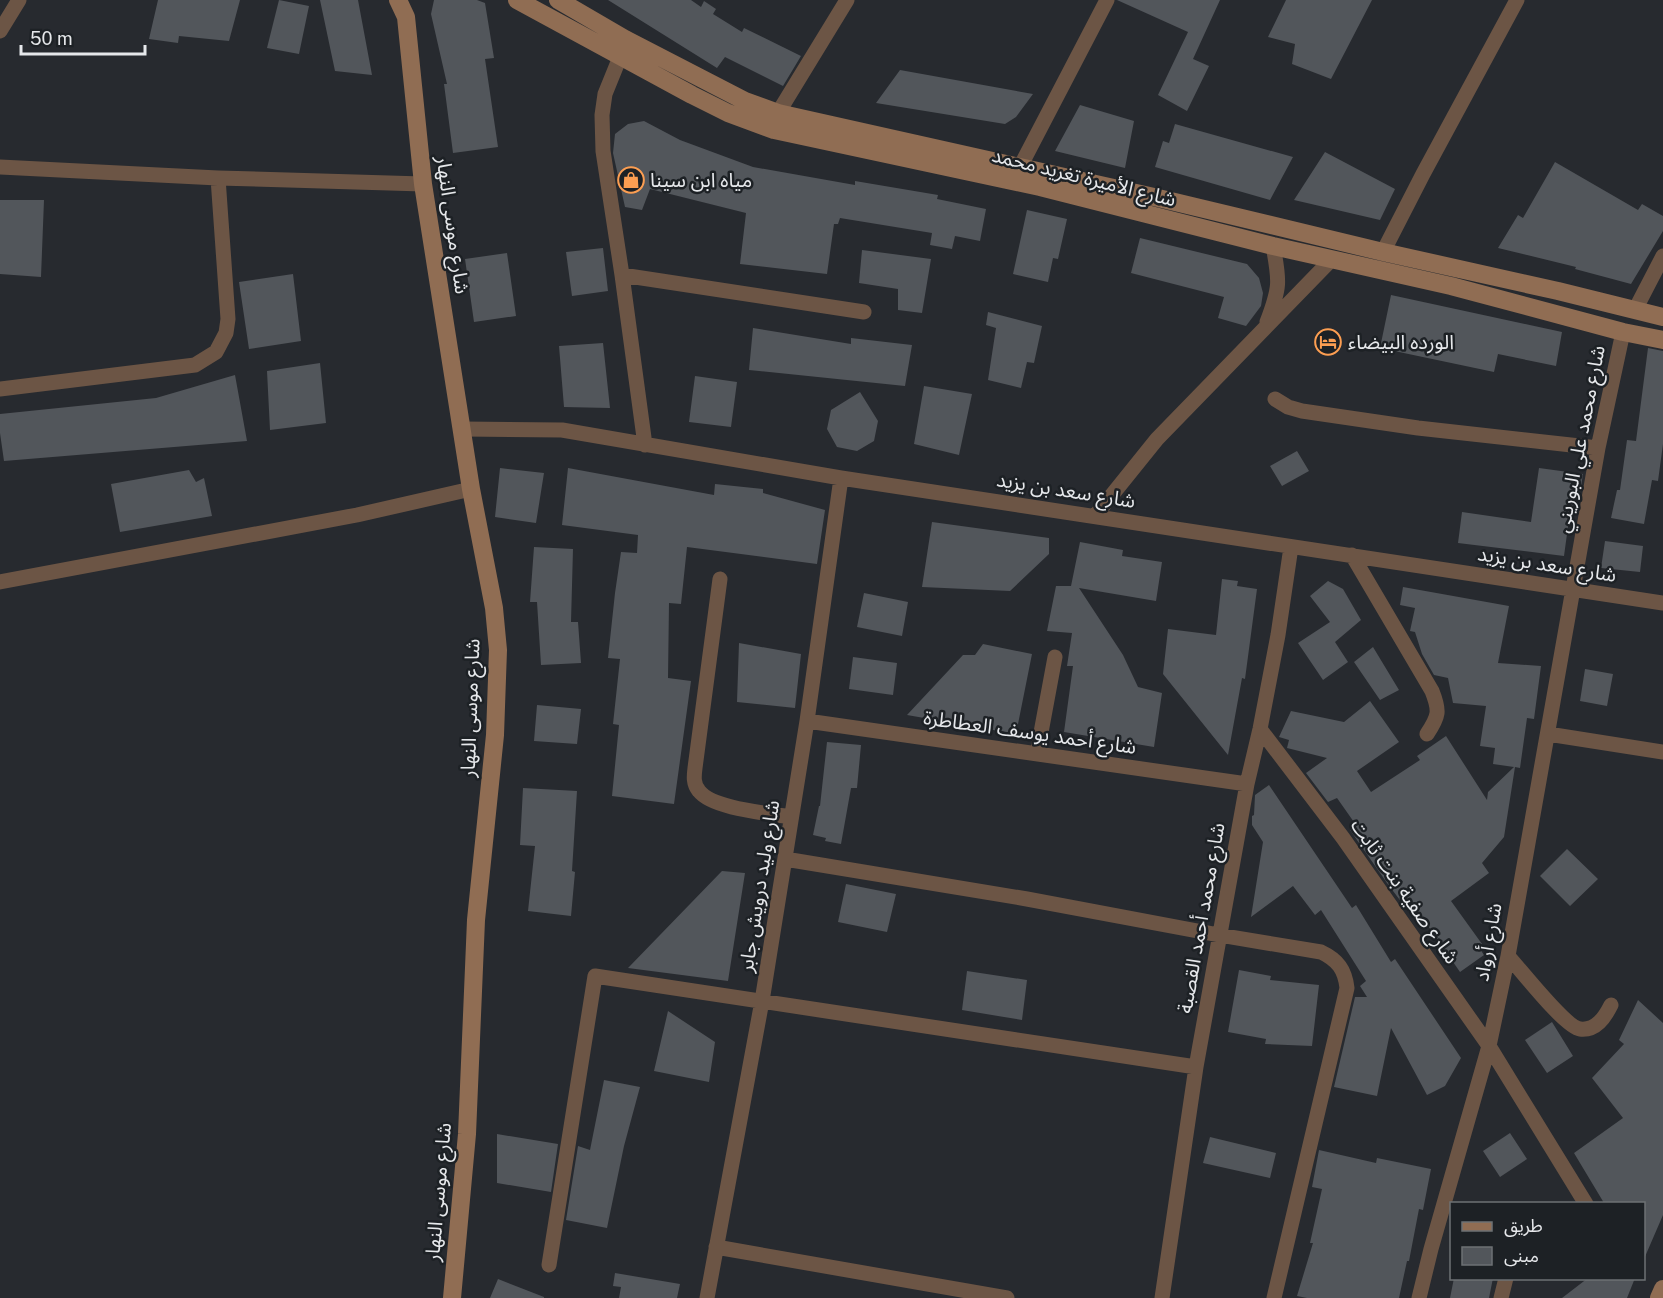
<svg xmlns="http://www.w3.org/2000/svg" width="1663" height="1298" viewBox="0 0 1663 1298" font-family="'Public Sans','Noto Sans Arabic',sans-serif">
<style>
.building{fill:#52565b}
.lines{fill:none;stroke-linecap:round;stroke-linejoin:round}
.street{stroke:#6c5545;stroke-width:15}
.secondary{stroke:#906d53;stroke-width:18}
.labels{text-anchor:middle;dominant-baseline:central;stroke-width:5;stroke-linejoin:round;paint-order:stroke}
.street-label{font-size:20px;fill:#e6e8eb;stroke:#1d2125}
.poi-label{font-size:20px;fill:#e6e8eb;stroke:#1d2125;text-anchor:start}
</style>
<rect width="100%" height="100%" fill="#272a2f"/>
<path class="building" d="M158 0H240L229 41 179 36 178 43 149 39Z
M279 0 309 6 299 54 267 48Z
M320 0H358L372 75 335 71Z
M434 0H477L485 3 494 58 485 59 498 147 453 153 444 84H447L431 14Z
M608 0H691L701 7 704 1 716 9 713 14 742 32 744 28 801 56 783 86 725 57 717 68Z
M1117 0H1220L1193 59 1209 66 1187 111 1158 95 1188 32Z
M1286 0H1372L1331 79 1292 64 1295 44 1268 37Z
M900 70 1033 94 1016 117 1005 124 876 103Z
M1080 105 1134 121 1125 168 1055 151Z
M644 121 680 140 753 167 855 185V181L938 195 937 199 986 209 980 241 955 236 952 249 930 245 932 233 840 218 838 224H834L827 274 740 264 746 213 650 189 642 210 625 207 613 153 615 134 628 124Z
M1175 124 1293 157 1270 200 1155 167 1163 141 1169 143Z
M1325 152 1395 189 1380 220 1294 200Z
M1555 162 1638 210 1642 204 1663 216V231L1631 284 1575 269 1576 267 1498 248 1518 215 1523 218Z
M0 200H44L41 277 0 274Z
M1027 210 1067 219 1058 259 1053 258 1048 282 1013 274Z
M1140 238 1247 264 1259 278 1263 293 1261 306 1246 326 1218 318 1224 297 1131 273Z
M603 248 608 291 572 296 566 252Z
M862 250 931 259 922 313 898 310V289L859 283Z
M507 253 516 316 474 322 465 259Z
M293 274 301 341 249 349 239 282Z
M1391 295 1562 332 1556 366 1498 354 1494 372 1380 348Z
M988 312 1042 326 1034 363 1027 362 1021 388 988 380 996 328 986 325Z
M753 328 851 344V338L912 345 905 386 749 370Z
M603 343 610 408 564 407 559 346Z
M1648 348 1663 351V444L1658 481 1652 480 1644 524 1611 518 1617 490H1620L1627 440 1636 441Z
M320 363 326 423 270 430 267 371Z
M235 375 247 441 4 461 0 433V414L156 398Z
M695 376 737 382 731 427 689 422Z
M924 386 972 394 959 455 914 444Z
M860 392 878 421 874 441 857 451 837 447 827 429 831 410Z
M1297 451 1309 471 1282 486 1270 466Z
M500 468 544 473 536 523 495 517Z
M568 468 714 495 715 484 763 489V493L825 510 817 564 687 547 681 604 669 603 668 678 691 681 674 804 612 796 619 725 613 724 620 659 608 658 615 593 621 552 637 553 638 535 562 525Z
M1539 468 1583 474 1577 512H1570L1564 556 1458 543 1462 512 1531 522Z
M189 470 196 482 204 478 212 516 120 532 111 484Z
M932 522 1049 538V554L1010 591 922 587Z
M1605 541 1643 546 1640 572 1601 568Z
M1080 542 1123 550 1122 556 1162 562 1156 601 1079 588 1123 655 1138 687 1162 693 1154 747 1064 732 1073 666H1067L1072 633 1047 631 1056 586H1071Z
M534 547 573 549 571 622H578L581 663 541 665 537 602H530Z
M1222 579 1238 581 1237 586 1257 589 1245 679 1242 678 1228 755 1163 674 1168 629 1216 635Z
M1328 581 1343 589 1361 620 1335 642 1348 662 1323 680 1298 643 1330 622 1310 596Z
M1403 587 1509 606 1498 663 1541 666 1534 719 1527 718 1520 768 1515 767 1504 837 1482 863 1489 873 1451 901 1482 944 1478 946 1484 955 1460 972 1424 920 1418 924 1387 883 1350 830 1356 825 1337 798 1328 802 1306 773 1327 758 1287 748 1289 740 1279 737 1291 711 1344 722 1370 701 1399 742 1357 771 1371 792 1420 760 1417 756 1446 736 1487 800 1488 792 1514 767 1493 764 1495 748 1480 746 1486 706 1453 703 1448 678 1434 675 1422 654 1415 632 1410 631 1415 608 1400 605Z
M864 593 908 602 902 636 857 627Z
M739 643 801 654 795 708 737 702Z
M983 644 1032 654 1016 734 907 715 963 655H975Z
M1373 647 1399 690 1380 700 1354 662Z
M853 657 897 663 893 695 849 689Z
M1585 669 1613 674 1607 706 1580 701Z
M537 705 581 709 577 744 534 741Z
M827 742 861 745 857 788H851L841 844 825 841 826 838 813 835 819 806H820Z
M1269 785 1352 908 1356 905 1391 962 1395 959 1461 1058 1445 1086 1427 1095 1391 1028 1377 1096 1334 1087 1355 997H1367L1360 986 1366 981 1321 910 1315 915 1293 886 1251 917 1263 842 1252 825V816L1254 815 1255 795Z
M523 788 577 791 572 871 575 872 571 916 528 911 535 846 520 845Z
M1567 849 1598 879 1570 906 1540 876Z
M722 871 745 873 728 981 628 968Z
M846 884 896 894 887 932 838 922Z
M1239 970 1271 976 1270 980 1319 985 1312 1046 1265 1044 1266 1039 1228 1032Z
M967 971 1027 980 1022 1020 962 1010Z
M1638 1000 1663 1023V1215L1644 1259V1203H1604L1574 1153 1623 1118 1592 1078 1624 1044 1619 1040Z
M668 1011 715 1042 709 1082 654 1071Z
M1552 1022 1573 1056 1547 1073 1525 1040Z
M604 1080 640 1087 624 1146 607 1228 566 1220 578 1146 590 1150Z
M1510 1133 1527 1159 1500 1177 1483 1151Z
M497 1134 558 1144 551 1192 497 1183Z
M1210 1137 1276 1153 1270 1178 1203 1163Z
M1319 1150 1376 1163 1377 1158 1431 1169 1423 1210 1419 1209 1409 1261H1407L1399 1298H1307L1297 1296 1313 1243H1310L1322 1189 1312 1187Z
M615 1273 680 1284 677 1298H619L621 1287 613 1286Z
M1454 1278H1493L1489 1298H1450Z
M1588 1278H1635L1627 1298H1562Z
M498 1279 544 1297V1298H490Z"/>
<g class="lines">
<path class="street" d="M0 31 19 0
M620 57 605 94 602 115 603 151 622 275 645 445
M778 113 847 0
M0 167 218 178 423 184
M1020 167 1107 0
M1383 252 1423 174 1517 0
M622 275 864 312
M1635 310 1663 256
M1267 322C1280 288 1280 282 1273 246
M0 389 195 365 216 352 226 333 228 319 218 178
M1275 399 1288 407 1302 411 1418 428 1598 448
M463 429 562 430 841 478 1663 603
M1095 516 1157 439 1331 260
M1352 555 1432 691C1440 711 1439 716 1427 734
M720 579 695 768C694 776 693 784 699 791 713 809 768 813 791 817
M0 582 357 515 471 489
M807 721 1247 784
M1260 729 1343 838 1489 1046 1586 1204
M1548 734 1663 752
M1037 754 1055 657
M785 859 1027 899 1219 935 1321 952C1338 960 1345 970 1347 988L1274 1298
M1508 956C1521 970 1565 1027 1580 1029 1596 1031 1605 1017 1611 1005
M716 1247 1007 1298
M549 1265 595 976 1196 1067
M707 1298 762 1001 807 721 841 478
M1162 1298 1196 1067 1247 784 1260 729 1278 635 1291 547
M1419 1298 1431 1249 1489 1046 1508 956 1598 448 1623 332
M1501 1298 1506 1278"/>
<path class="secondary" d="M398 0 406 17 423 184 471 489 494 608 498 650 495 735 476 920 467 1134 452 1298
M517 0 692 95 728 113 774 130 1040 187 1273 246 1451 286 1623 332 1663 340
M558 0 625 39 745 101 778 113 1154 197 1383 252 1558 291 1663 317
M1659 1298 1663 1289"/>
</g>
<defs>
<g id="shop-ring" transform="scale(1.35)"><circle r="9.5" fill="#1d2125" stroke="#fc9e52" stroke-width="1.5"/><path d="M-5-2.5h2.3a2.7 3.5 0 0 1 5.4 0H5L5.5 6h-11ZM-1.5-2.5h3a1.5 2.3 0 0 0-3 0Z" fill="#fc9e52"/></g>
<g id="hotel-ring" transform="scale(1.35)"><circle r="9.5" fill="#1d2125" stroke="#fc9e52" stroke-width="1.5"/><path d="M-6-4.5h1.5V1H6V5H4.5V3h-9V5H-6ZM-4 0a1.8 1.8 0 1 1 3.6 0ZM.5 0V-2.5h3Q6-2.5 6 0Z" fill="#fc9e52"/></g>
</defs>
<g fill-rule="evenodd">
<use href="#shop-ring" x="631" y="180"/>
<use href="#hotel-ring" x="1328" y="342"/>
</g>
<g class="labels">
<g class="street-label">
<text transform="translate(1084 177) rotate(14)">شارع الأميرة تغريد محمد</text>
<text transform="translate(453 225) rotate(82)">شارع موسى النهار</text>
<text transform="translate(1580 439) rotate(-79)">شارع محمد علي البوريني</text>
<text transform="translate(1066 490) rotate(9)">شارع سعد بن يزيد</text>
<text transform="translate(1547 564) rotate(9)">شارع سعد بن يزيد</text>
<text transform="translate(470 708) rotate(-88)">شارع موسى النهار</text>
<text transform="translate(1030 732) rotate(8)">شارع أحمد يوسف العطاطرة</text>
<text transform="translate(759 886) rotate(-81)">شارع وليد درويش جابر</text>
<text transform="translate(1405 891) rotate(55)">شارع صفية بنت ثابت</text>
<text transform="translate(1201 918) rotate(-80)">شارع محمد أحمد القصبة</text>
<text transform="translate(1488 942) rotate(-80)">شارع أرواد</text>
<text transform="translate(438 1192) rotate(-85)">شارع موسى النهار</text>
</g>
<g class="poi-label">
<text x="650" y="180">مياه ابن سينا</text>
<text x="1348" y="342">الورده البيضاء</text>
</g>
</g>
<rect x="1450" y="1202" width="195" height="78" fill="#1d2125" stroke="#6d7174" stroke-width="1.5"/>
<rect x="1462" y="1222" width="30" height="9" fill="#906d53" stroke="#6d7174" stroke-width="1.5"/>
<text x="1504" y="1232" font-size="18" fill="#e6e8eb">طريق</text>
<rect x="1462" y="1247" width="30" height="18" fill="#52565b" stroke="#6d7174" stroke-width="1.5"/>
<text x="1504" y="1262" font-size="18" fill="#e6e8eb">مبنى</text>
<path d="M21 45v9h124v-9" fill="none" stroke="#e6e8eb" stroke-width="3"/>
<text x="30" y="45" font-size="18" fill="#e6e8eb" stroke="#1d2125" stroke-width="4.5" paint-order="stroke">50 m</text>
</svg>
